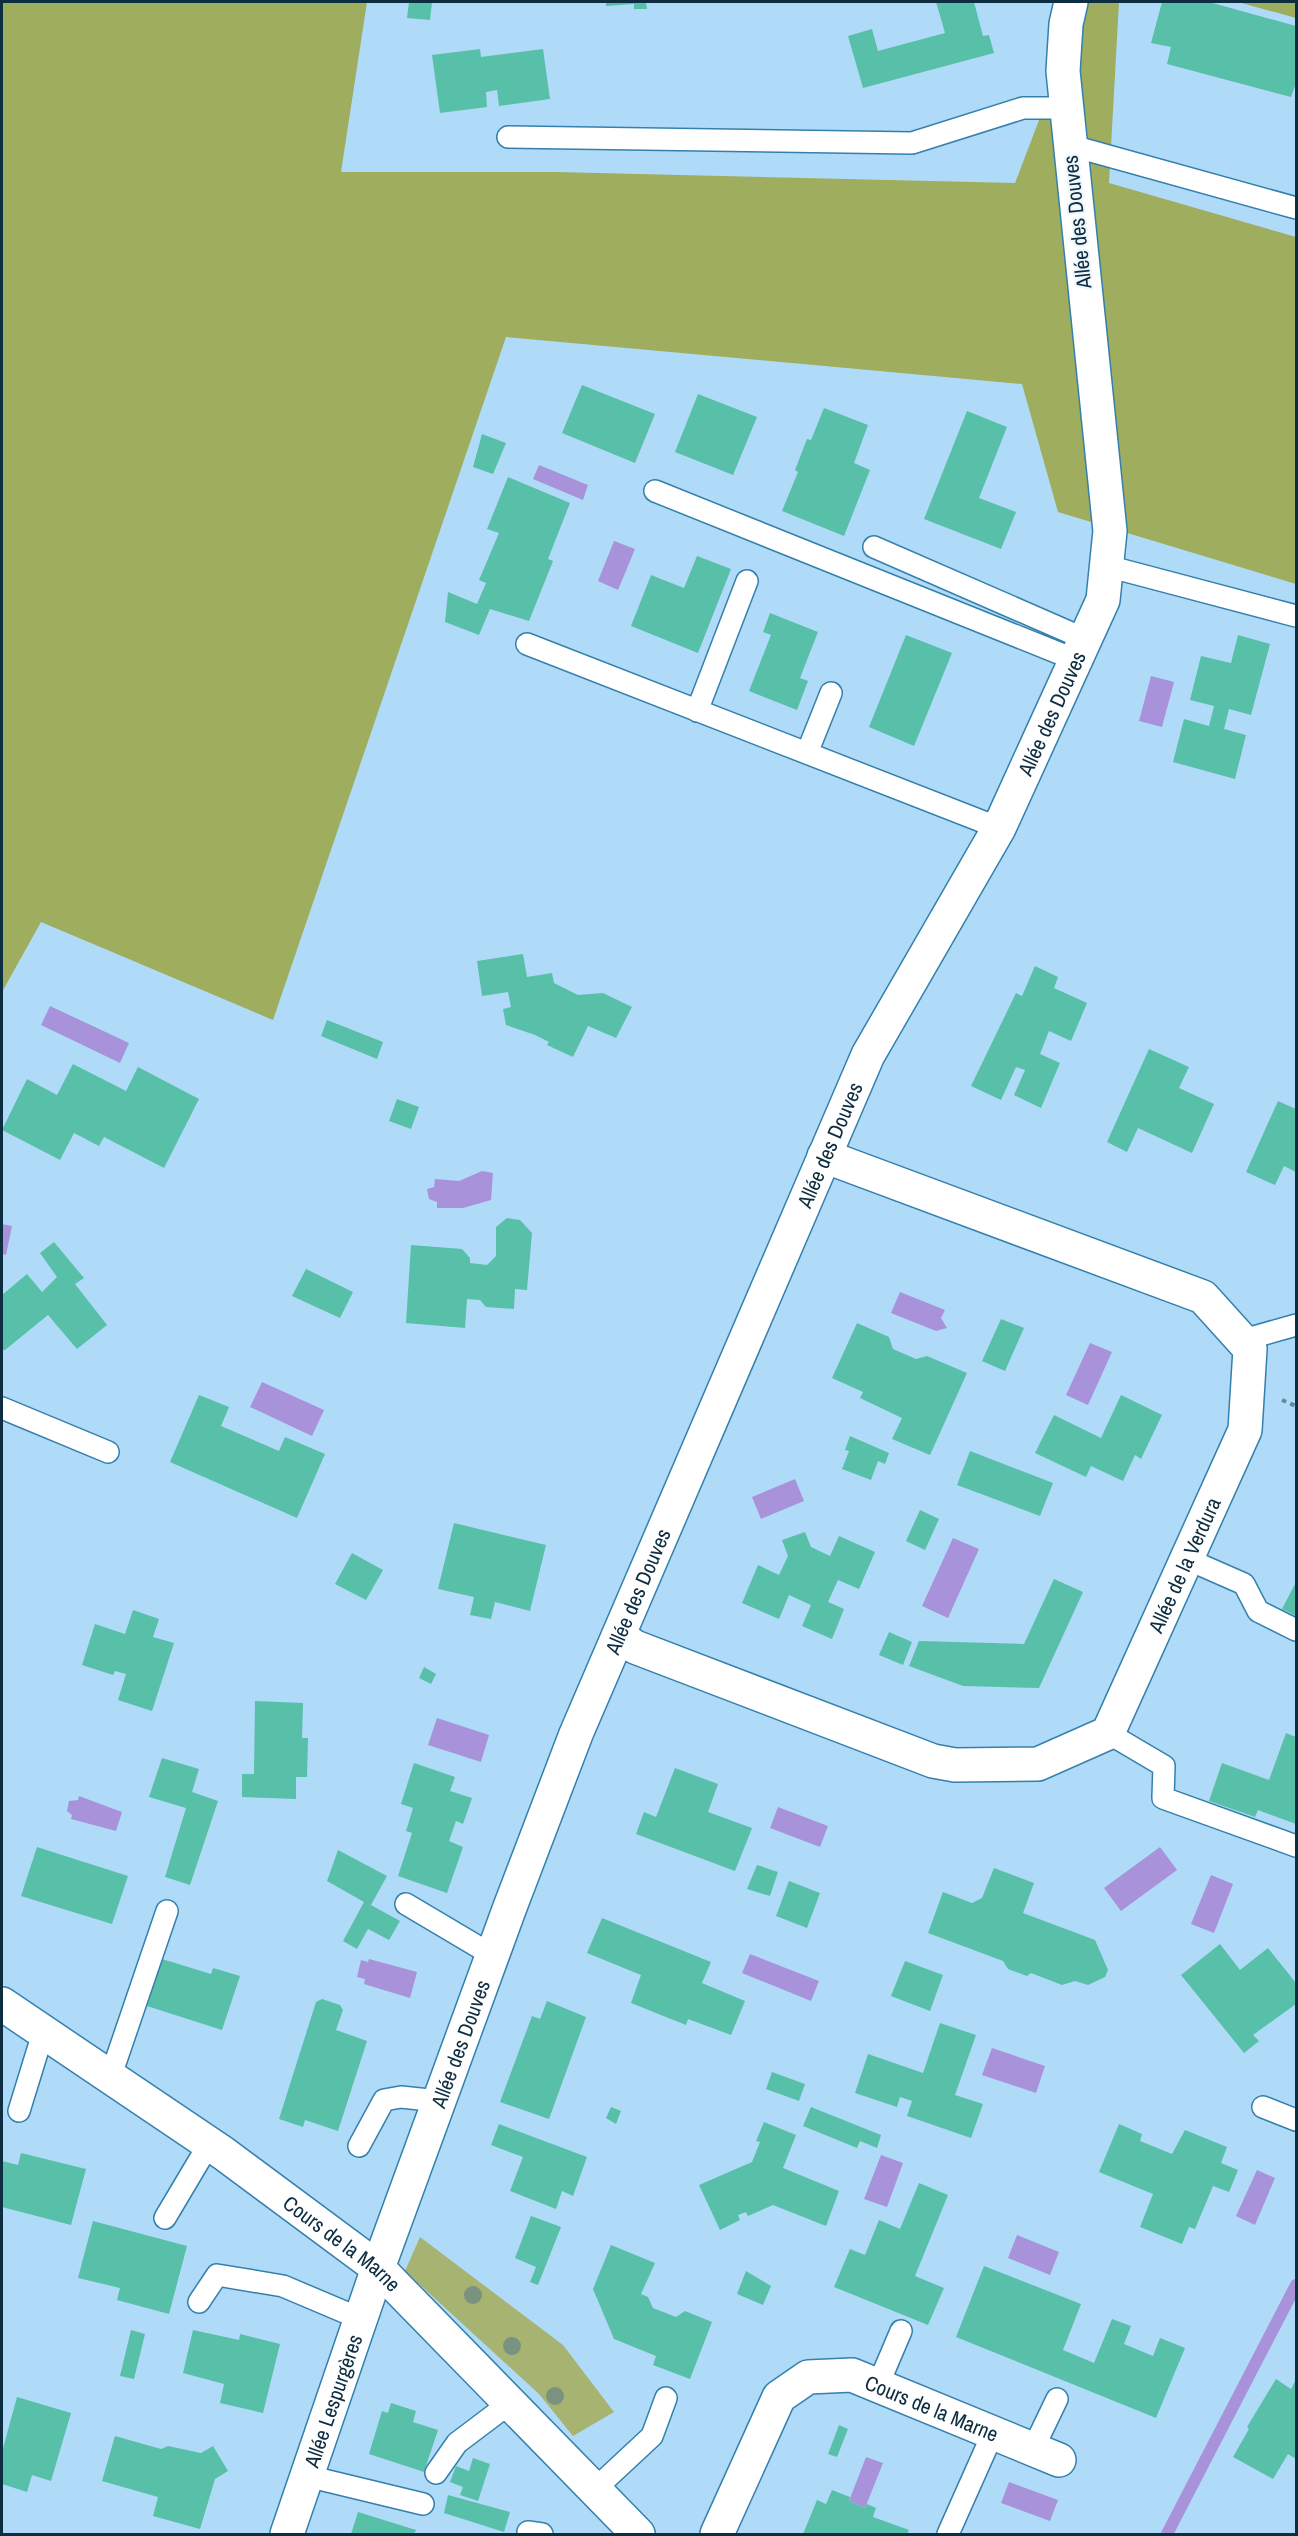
<svg xmlns="http://www.w3.org/2000/svg" width="1298" height="2536" viewBox="0 0 1298 2536" font-family="'Archivo Narrow',sans-serif">
<style>
.green{fill:#a6b371}
.forest{fill:#9fad5f}
.water{fill:#a892d9}
.lines{fill:none;stroke-linecap:round;stroke-linejoin:round}
.stream{stroke:#a892d9;stroke-width:12}
.building{fill:#58bfa9}
.lane-casing{stroke:#3380ad;stroke-width:24}
.street-casing{stroke:#3380ad;stroke-width:36}
.path{stroke:#61879f;stroke-width:4;stroke-dasharray:4.5 4.5;stroke-linecap:butt}
.lane{stroke:#fff;stroke-width:21}
.street{stroke:#fff;stroke-width:33}
.tree{fill:#7a9280}
.labels{text-anchor:middle;dominant-baseline:central;stroke-width:4.5;stroke-linejoin:round;paint-order:stroke}
.street-label{font-size:21px;fill:#0d2d40;stroke:#f0f7fc}
</style>
<rect width="100%" height="100%" fill="#b0dbf8"/>
<path class="green" d="M420 2237 563 2345 614 2412 573 2436 539 2394 405 2271Z"/>
<path class="forest" d="M2 2H367L341 172H556L1015 183 1084 2H1119L1109 183 1296 237V584L1058 512 1022 384 506 337 273 1020 41 922 2 992Z
M1238 2H1296V18Z"/>
<path class="water" d="M539 465 588 485 583 500 533 479Z
M614 541 635 549 618 590 598 581Z
M1151 676 1174 682 1162 727 1139 721Z
M50 1006 129 1043 120 1063 41 1025Z
M482 1171 493 1173 491 1200 463 1208H437V1202L429 1199 427 1189 434 1187 435 1179 459 1181Z
M2 1224 12 1226 6 1255 2 1254Z
M900 1292 945 1310 941 1318 947 1328 936 1331 891 1313Z
M1090 1343 1112 1352 1088 1405 1066 1395Z
M262 1382 324 1410 312 1436 250 1407Z
M795 1479 804 1501 761 1519 752 1497Z
M953 1538 979 1549 948 1618 922 1606Z
M437 1718 489 1735 481 1762 428 1745Z
M79 1796 122 1812 116 1831 71 1819 72 1815 67 1811 69 1801 78 1800Z
M778 1807 828 1826 820 1847 770 1828Z
M1160 1847 1177 1870 1121 1911 1104 1888Z
M1211 1875 1233 1884 1214 1933 1191 1924Z
M750 1954 819 1981 811 2001 742 1973Z
M369 1959 417 1972 410 1998 364 1984 365 1979 357 1977 361 1960 368 1962Z
M992 2048 1045 2066 1036 2093 982 2075Z
M881 2155 903 2163 887 2207 864 2199Z
M1257 2170 1275 2178 1255 2225 1236 2216Z
M1017 2235 1059 2252 1050 2275 1008 2258Z
M866 2457 883 2463 865 2508 849 2501Z
M1009 2482 1058 2500 1050 2521 1001 2503Z"/>
<g class="lines">
<path class="stream" d="M1167 2534 1296 2285"/>
</g>
<path class="building" d="M409 2H432L430 20 407 18Z
M606 2H646L647 9H634V4L606 6Z
M936 2H974L983 36 989 35 994 53 863 88 848 36 872 29 878 51 945 33Z
M1162 2H1209L1296 26V83L1291 97 1167 64 1171 47 1151 43Z
M480 49 481 57 543 49 550 99 499 106 497 90 486 92 487 107 440 113 432 55Z
M582 385 655 414 635 463 562 433Z
M698 394 757 417 733 475 675 452Z
M824 408 868 425 854 463 870 470 844 536 782 511 798 472 795 470 807 439 811 440Z
M967 411 1007 427 979 498 1016 512 1001 549 924 519Z
M482 434 506 443 493 474 473 467Z
M508 477 570 503 548 559 553 561 529 621 490 609 479 635 445 622 448 592 477 604 486 583 479 580 499 533 487 529Z
M697 556 731 569 698 653 631 626 651 575 684 588Z
M770 613 818 632 800 678 808 681 797 710 749 691 771 635 763 632Z
M906 635 952 653 914 746 869 727Z
M1238 635 1270 644 1251 715 1229 709 1224 729 1246 735 1235 779 1173 762 1184 719 1209 726 1214 706 1190 700 1201 656 1231 663Z
M523 954 527 977 552 973 554 983 578 995 603 993 632 1007 616 1038 588 1026 573 1057 547 1045 549 1042 535 1035 506 1025 503 1009 511 1007 508 992 482 996 477 961Z
M1035 966 1058 977 1054 988 1087 1003 1071 1041 1049 1031 1040 1054 1060 1063 1041 1108 1014 1095 1025 1070 1016 1067 1001 1100 971 1086 1016 993 1022 996Z
M327 1020 383 1042 377 1059 321 1036Z
M1149 1049 1189 1067 1179 1088 1214 1104 1192 1153 1138 1128 1127 1152 1107 1142Z
M73 1064 126 1091 138 1067 199 1099 164 1168 104 1137 99 1146 74 1133 60 1160 2 1130 27 1079 57 1095Z
M397 1099 419 1107 411 1129 389 1121Z
M1278 1101 1296 1109V1172L1284 1166 1275 1185 1246 1172Z
M507 1218 520 1220 532 1233 527 1290 515 1289 514 1309 486 1307 480 1300 467 1299 465 1328 406 1323 411 1245 462 1249 470 1258V1263L487 1265 496 1256V1227Z
M54 1242 84 1278 75 1284 107 1325 77 1349 48 1315 5 1350H2V1295L27 1274 42 1292 57 1277 40 1253Z
M306 1269 353 1292 340 1318 292 1296Z
M1001 1319 1024 1328 1005 1371 982 1361Z
M857 1323 889 1337 893 1349 916 1359 927 1356 967 1373 930 1455 892 1439 902 1418 860 1398 863 1392 832 1378Z
M199 1395 229 1407 221 1426 279 1451 285 1437 325 1454 297 1518 170 1462Z
M1121 1395 1162 1415 1141 1459 1135 1455 1123 1481 1091 1466 1086 1477 1035 1453 1054 1415 1101 1438Z
M850 1436 889 1453 885 1464 878 1461 871 1480 842 1469 849 1451 845 1450Z
M970 1451 1053 1483 1040 1516 957 1485Z
M920 1510 939 1519 925 1550 906 1541Z
M454 1523 546 1545 530 1611 495 1602 491 1619 470 1615 474 1597 438 1589Z
M805 1532 811 1547 830 1556 839 1536 875 1552 859 1589 838 1580 828 1602 844 1609 832 1639 802 1626 811 1605 789 1595 779 1619 742 1603 758 1565 779 1575 788 1556 782 1540Z
M352 1553 383 1570 366 1600 335 1584Z
M1054 1579 1083 1592 1039 1688 963 1686 909 1666 919 1641 1024 1644Z
M1296 1582V1616L1282 1609Z
M133 1610 159 1619 153 1637 174 1643 152 1711 118 1700 126 1674 115 1671 113 1675 82 1665 95 1624 125 1634Z
M889 1632 912 1642 903 1665 879 1655Z
M424 1667 436 1674 431 1684 419 1678Z
M255 1701 303 1703 302 1738H308L307 1777H296V1799L242 1797V1774H254Z
M1286 1733 1296 1737V1824L1258 1810 1255 1817 1209 1801 1222 1763 1269 1780Z
M162 1758 199 1769 192 1792 218 1801 190 1885 165 1877 186 1808 149 1797Z
M414 1763 455 1777 450 1791 472 1798 463 1824 456 1821 449 1841 463 1847 447 1893 398 1876 412 1833 406 1831 413 1808 401 1804Z
M675 1768 718 1784 708 1812 752 1828 735 1871 636 1834 644 1812 656 1817Z
M37 1847 128 1876 112 1924 21 1896Z
M338 1850 387 1876 371 1905 400 1921 389 1940 368 1929 357 1949 343 1941 364 1902 327 1881Z
M757 1865 778 1872 770 1896 747 1889Z
M994 1868 1034 1883 1023 1913 1095 1940 1108 1970 1105 1977 1088 1985 1075 1981 1062 1985 1031 1973 1027 1976 1008 1969 1003 1961 928 1933 943 1892 972 1903 982 1898Z
M789 1881 820 1893 807 1928 776 1916Z
M602 1918 711 1962 702 1983 745 2001 731 2035 688 2019 686 2025 631 2003 641 1975 587 1953Z
M1220 1944 1240 1970 1268 1948 1296 1983V2004L1253 2035 1259 2041 1244 2053 1181 1975Z
M162 1959 211 1974 213 1968 240 1976 222 2030 147 2006Z
M905 1961 943 1975 930 2011 891 1996Z
M322 1999 340 2005 343 2010 336 2030 367 2041 338 2131 305 2120 303 2127 279 2119 316 2002Z
M547 2001 586 2017 549 2119 500 2102 532 2016 540 2019Z
M940 2023 976 2035 955 2095 983 2104 971 2138 907 2116 912 2101 900 2097 897 2107 855 2093 868 2054 923 2073Z
M772 2072 805 2084 799 2101 766 2089Z
M611 2107 621 2111 616 2124 606 2118Z
M811 2107 881 2135 877 2148 860 2141 857 2148 803 2126Z
M764 2122 796 2135 783 2168 839 2191 826 2226 773 2205 748 2216 746 2212 738 2215 740 2220 720 2230 699 2185 752 2162 760 2142 756 2141Z
M499 2124 587 2157 573 2196 562 2191 556 2209 510 2191 523 2157 491 2145Z
M1119 2124 1142 2134 1140 2141 1172 2154 1185 2130 1227 2147 1221 2163 1238 2170 1229 2192 1213 2186 1195 2229 1189 2227 1182 2244 1140 2227 1153 2194 1099 2172Z
M21 2153 86 2169 71 2225 2 2207V2161L18 2165Z
M919 2183 948 2195 915 2276 944 2288 928 2325 834 2287 850 2249 865 2255 879 2220 900 2229Z
M531 2216 561 2227 538 2285 530 2282 536 2267 515 2258Z
M93 2221 187 2246 169 2314 117 2300 120 2288 78 2278Z
M611 2245 655 2263 641 2294 648 2297 653 2308 676 2317 685 2311 712 2322 690 2379 653 2365 656 2356 614 2339 593 2289Z
M984 2266 1081 2304 1063 2350 1094 2363 1112 2319 1131 2326 1124 2344 1153 2356 1160 2338 1185 2348 1156 2418 956 2337Z
M746 2271 771 2286 763 2305 737 2294Z
M131 2330 145 2334 134 2379 120 2376Z
M193 2330 239 2340 240 2334 280 2344 263 2413 220 2403 224 2384 183 2373Z
M1276 2379 1291 2389 1296 2379V2459L1288 2454 1273 2479 1233 2457 1249 2429 1247 2427Z
M17 2397 71 2413 51 2481 32 2475 27 2492 2 2484V2452Z
M391 2403 416 2411 413 2422 438 2430 424 2472 369 2454 382 2411 388 2413Z
M839 2425 848 2429 837 2457 828 2454Z
M115 2436 161 2449 168 2446 201 2453 213 2446 228 2471 215 2479 200 2529 153 2516 158 2497 102 2481Z
M473 2458 490 2464 478 2501 460 2495 463 2487 450 2482 456 2466 469 2471Z
M832 2490 850 2497 849 2501 865 2508 867 2504 876 2508 873 2517 909 2530 907 2534H803L817 2500 826 2504Z
M448 2495 510 2512 504 2532 444 2513Z
M358 2512 416 2530 414 2534H351Z"/>
<g class="lines">
<g class="lane-casing">
<path id="lane" d="M508 137 912 143 1023 108H1066
M1069 145 1296 208
M655 491 1076 660
M874 547 1085 639
M1107 566 1296 616
M527 644 999 828
M697 711 747 581
M807 753 831 693
M1243 1340 1296 1325
M2 1408 108 1452
M1187 1559 1244 1584 1258 1611 1296 1630
M1108 1733 1164 1766 1163 1798 1296 1846
M406 1904 492 1955
M110 2078 167 1911
M1263 2107 1296 2120
M19 2111 43 2033
M359 2146 384 2100 401 2097 439 2101
M165 2218 209 2144
M199 2302 217 2275 283 2286 361 2319
M878 2385 901 2331
M1033 2449 1057 2399
M436 2473 457 2443 510 2403
M307 2476 423 2504
M594 2490 652 2436 666 2398
M528 2532 542 2534
M948 2534 993 2433"/>
</g>
<g class="street-casing">
<g id="street">
<path id="s1" d="M619 1636 635 1647 933 1761 955 1765 1038 1764 1108 1733 1245 1430 1250 1349 1203 1297 824 1156"/>
<path id="s2" d="M2 2004 223 2153 378 2268 638 2534"/>
<path id="s3" d="M287 2534 378 2268 510 1907 576 1734 868 1055 999 828 1103 600 1110 531 1063 71 1066 24 1071 2"/>
<path id="s4" d="M717 2534 779 2397 808 2377 852 2375 1059 2460"/>
</g>
</g>
<path class="path" d="M1282 1400 1296 1406"/>
<use href="#lane" class="lane"/>
<use href="#street" class="street"/>
</g>
<g class="tree">
<circle cx="473" cy="2295" r="9"/>
<circle cx="512" cy="2346" r="9"/>
<circle cx="555" cy="2396" r="9"/>
</g>
<g class="labels">
<g class="street-label">
<text transform="translate(1077 222) rotate(-96)">Allée des Douves</text>
<text stroke="none"><textPath href="#s3" startOffset="1978">Allée des Douves</textPath></text>
<text stroke="none"><textPath href="#s3" startOffset="1492">Allée des Douves</textPath></text>
<text stroke="none"><textPath href="#s1" startOffset="705">Allée de la Verdura</textPath></text>
<text stroke="none"><textPath href="#s3" startOffset="1006">Allée des Douves</textPath></text>
<text stroke="none"><textPath href="#s3" startOffset="520">Allée des Douves</textPath></text>
<text stroke="none"><textPath href="#s2" startOffset="416">Cours de la Marne</textPath></text>
<text stroke="none"><textPath href="#s3" startOffset="141">Allée Lespurgères</textPath></text>
<text stroke="none"><textPath href="#s4" startOffset="316">Cours de la Marne</textPath></text>
</g>
</g>
<rect width="1298" height="2536" fill="none" stroke="#0d2d40" stroke-width="6"/>
</svg>
